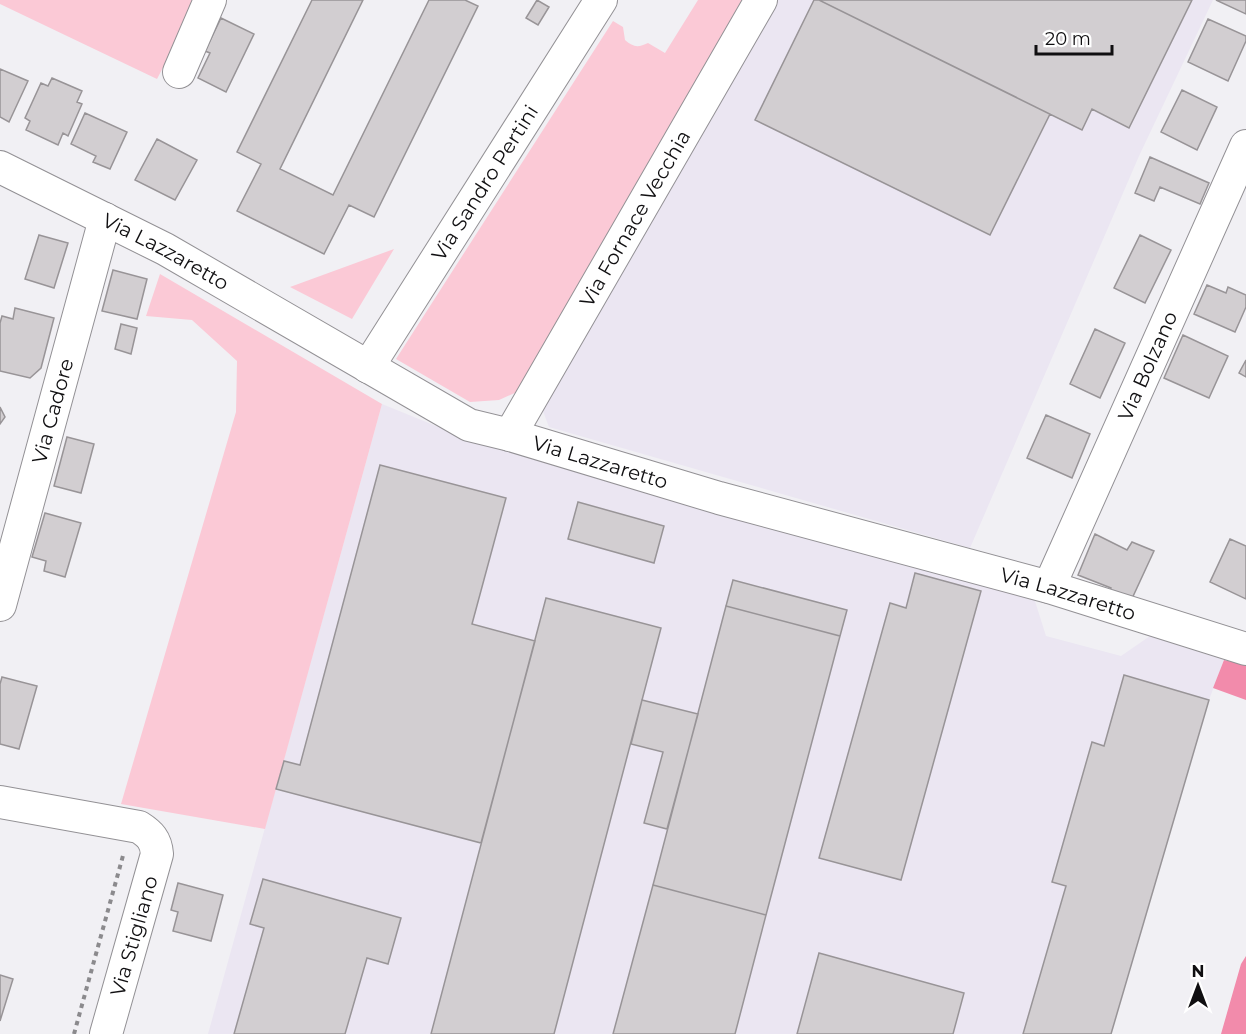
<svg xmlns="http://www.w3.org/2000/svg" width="1246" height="1034" viewBox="0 0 1246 1034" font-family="Montserrat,sans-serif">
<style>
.built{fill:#ebe6f2}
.green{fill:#fbc9d6}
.forest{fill:#f28bab}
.building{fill:#d2ced1;stroke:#989497;stroke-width:1.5}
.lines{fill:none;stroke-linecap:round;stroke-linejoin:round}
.minor-casing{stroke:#939195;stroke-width:34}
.path{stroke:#8b8a8d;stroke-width:4;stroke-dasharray:4.5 4.5;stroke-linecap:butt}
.minor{stroke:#fff;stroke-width:32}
.labels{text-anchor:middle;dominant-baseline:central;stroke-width:5;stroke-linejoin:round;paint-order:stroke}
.street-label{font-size:20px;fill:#100f11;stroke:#fff}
</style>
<rect width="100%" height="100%" fill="#f1f0f4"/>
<path class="built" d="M774 0H1213L1139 156 970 548 549 427 541 406Z
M382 404 436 426 1034 598 1046 636 1121 656 1150 636 1224 660 1209 700 1111 1034H208Z"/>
<path class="green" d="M0 0H198L157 79 0 4Z
M698 0H742L517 392 499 400 470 402 396 359 613 21 623 27 625 40C633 47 638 48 648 43L665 53Z
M394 249 352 319 290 287Z
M160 274 382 404 265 829 121 804 236 412 237 361 192 320 146 316Z"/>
<path class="forest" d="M1224 660 1246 665V700L1213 688Z
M1246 956V1034H1221L1241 964Z"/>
<path class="building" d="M312 0H363L280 169 333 195 429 0H465L478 6 374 217 349 205 324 254 237 211 261 164 237 152Z
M537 0 549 7 538 25 526 18Z
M814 0H819L1050 114 990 235 755 120Z
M819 0H1192L1129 128 1092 109 1082 130Z
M1216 0H1246V14Z
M221 18 254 34 226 92 198 78 210 53 205 51Z
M1208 19 1246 36V41L1228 81 1188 62Z
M0 69 28 81 9 122 0 117Z
M52 78 82 91 77 102 82 104 68 136 63 133 58 145 26 130 30 121 25 118 41 83 48 86Z
M1182 90 1217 107 1197 150 1161 132Z
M85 113 127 132 110 169 93 162 96 156 71 144Z
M157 139 197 160 175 200 135 180Z
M1150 157 1209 183 1200 204 1160 187 1154 201 1135 193Z
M39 235 68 243 54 288 25 279Z
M1140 235 1171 250 1145 303 1114 288Z
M113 270 147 279 137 319 102 311Z
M1207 285 1226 293 1228 287 1246 295V307L1235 332 1194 314Z
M15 308 54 318 41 368 30 378 0 371V323L2 316 13 319Z
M121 324 137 328 131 354 115 349Z
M1095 329 1125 343 1100 398 1070 384Z
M1183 335 1228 356 1209 398 1164 378Z
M1246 360V377L1239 373Z
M0 407 5 417 0 424Z
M1046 415 1090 434 1072 478 1027 458Z
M67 437 94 444 81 493 54 486Z
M380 465 506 498 472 624 535 641 481 843 276 789 284 761 300 765Z
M578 502 664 526 654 563 568 539Z
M45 513 81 523 65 577 44 571 46 561 32 557Z
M1095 534 1127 550 1132 542 1154 551 1129 605 1107 598 1111 588 1078 575Z
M1230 539 1246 546V599L1210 582Z
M915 573 981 591 901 880 819 858 890 603 906 608Z
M733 580 847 610 840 636 726 606Z
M546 598 661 628 554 1034H431Z
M726 606 840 636 766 915 653 885Z
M1124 675 1209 700 1111 1034H1023L1066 886 1052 882 1092 742 1104 746Z
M2 677 37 686 19 749 0 744V684Z
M642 700 698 714 667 829 644 823 663 752 631 744Z
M263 879 401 918 388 964 367 958 345 1034H234L264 928 250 924Z
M178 883 223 895 211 941 173 931 178 912 171 910Z
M653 885 766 915 735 1034H613Z
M819 953 964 993 953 1034H797Z
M0 975 13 979 0 1021Z"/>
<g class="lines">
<g class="minor-casing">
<g id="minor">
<path d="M179 72 210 0"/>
<path id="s1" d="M0 167 165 249 469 425 510 435 719 498 1049 587 1246 649"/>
<path id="s2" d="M368 367 601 0"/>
<path id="s3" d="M510 435 761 0"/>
<path id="s4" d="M1049 587 1246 146"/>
<path id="s5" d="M0 605 105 219"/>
<path d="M0 802 139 827C150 834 156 840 157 854L106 1034"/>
</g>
</g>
<path class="path" d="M74 1034 124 852"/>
<use href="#minor" class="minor"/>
</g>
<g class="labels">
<g class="street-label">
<text stroke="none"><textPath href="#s2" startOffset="218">Via Sandro Pertini</textPath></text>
<text stroke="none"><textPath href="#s3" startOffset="250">Via Fornace Vecchia</textPath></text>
<text stroke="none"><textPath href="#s1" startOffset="186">Via Lazzaretto</textPath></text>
<text stroke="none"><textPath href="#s4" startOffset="242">Via Bolzano</textPath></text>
<text stroke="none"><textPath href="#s5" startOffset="201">Via Cadore</textPath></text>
<text stroke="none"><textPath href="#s1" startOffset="672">Via Lazzaretto</textPath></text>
<text stroke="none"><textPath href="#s1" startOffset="1158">Via Lazzaretto</textPath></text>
<text transform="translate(134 936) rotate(-74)">Via Stigliano</text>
</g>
</g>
<g transform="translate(1198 986)" stroke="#ffffff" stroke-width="4.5" paint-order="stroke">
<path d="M0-4.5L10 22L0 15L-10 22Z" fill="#100f11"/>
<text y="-9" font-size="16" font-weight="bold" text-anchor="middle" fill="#100f11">N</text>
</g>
<path d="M1036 45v9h76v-9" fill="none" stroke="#100f11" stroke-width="3"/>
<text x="1045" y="45" font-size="18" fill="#100f11" stroke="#ffffff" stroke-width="4.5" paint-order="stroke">20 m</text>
</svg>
